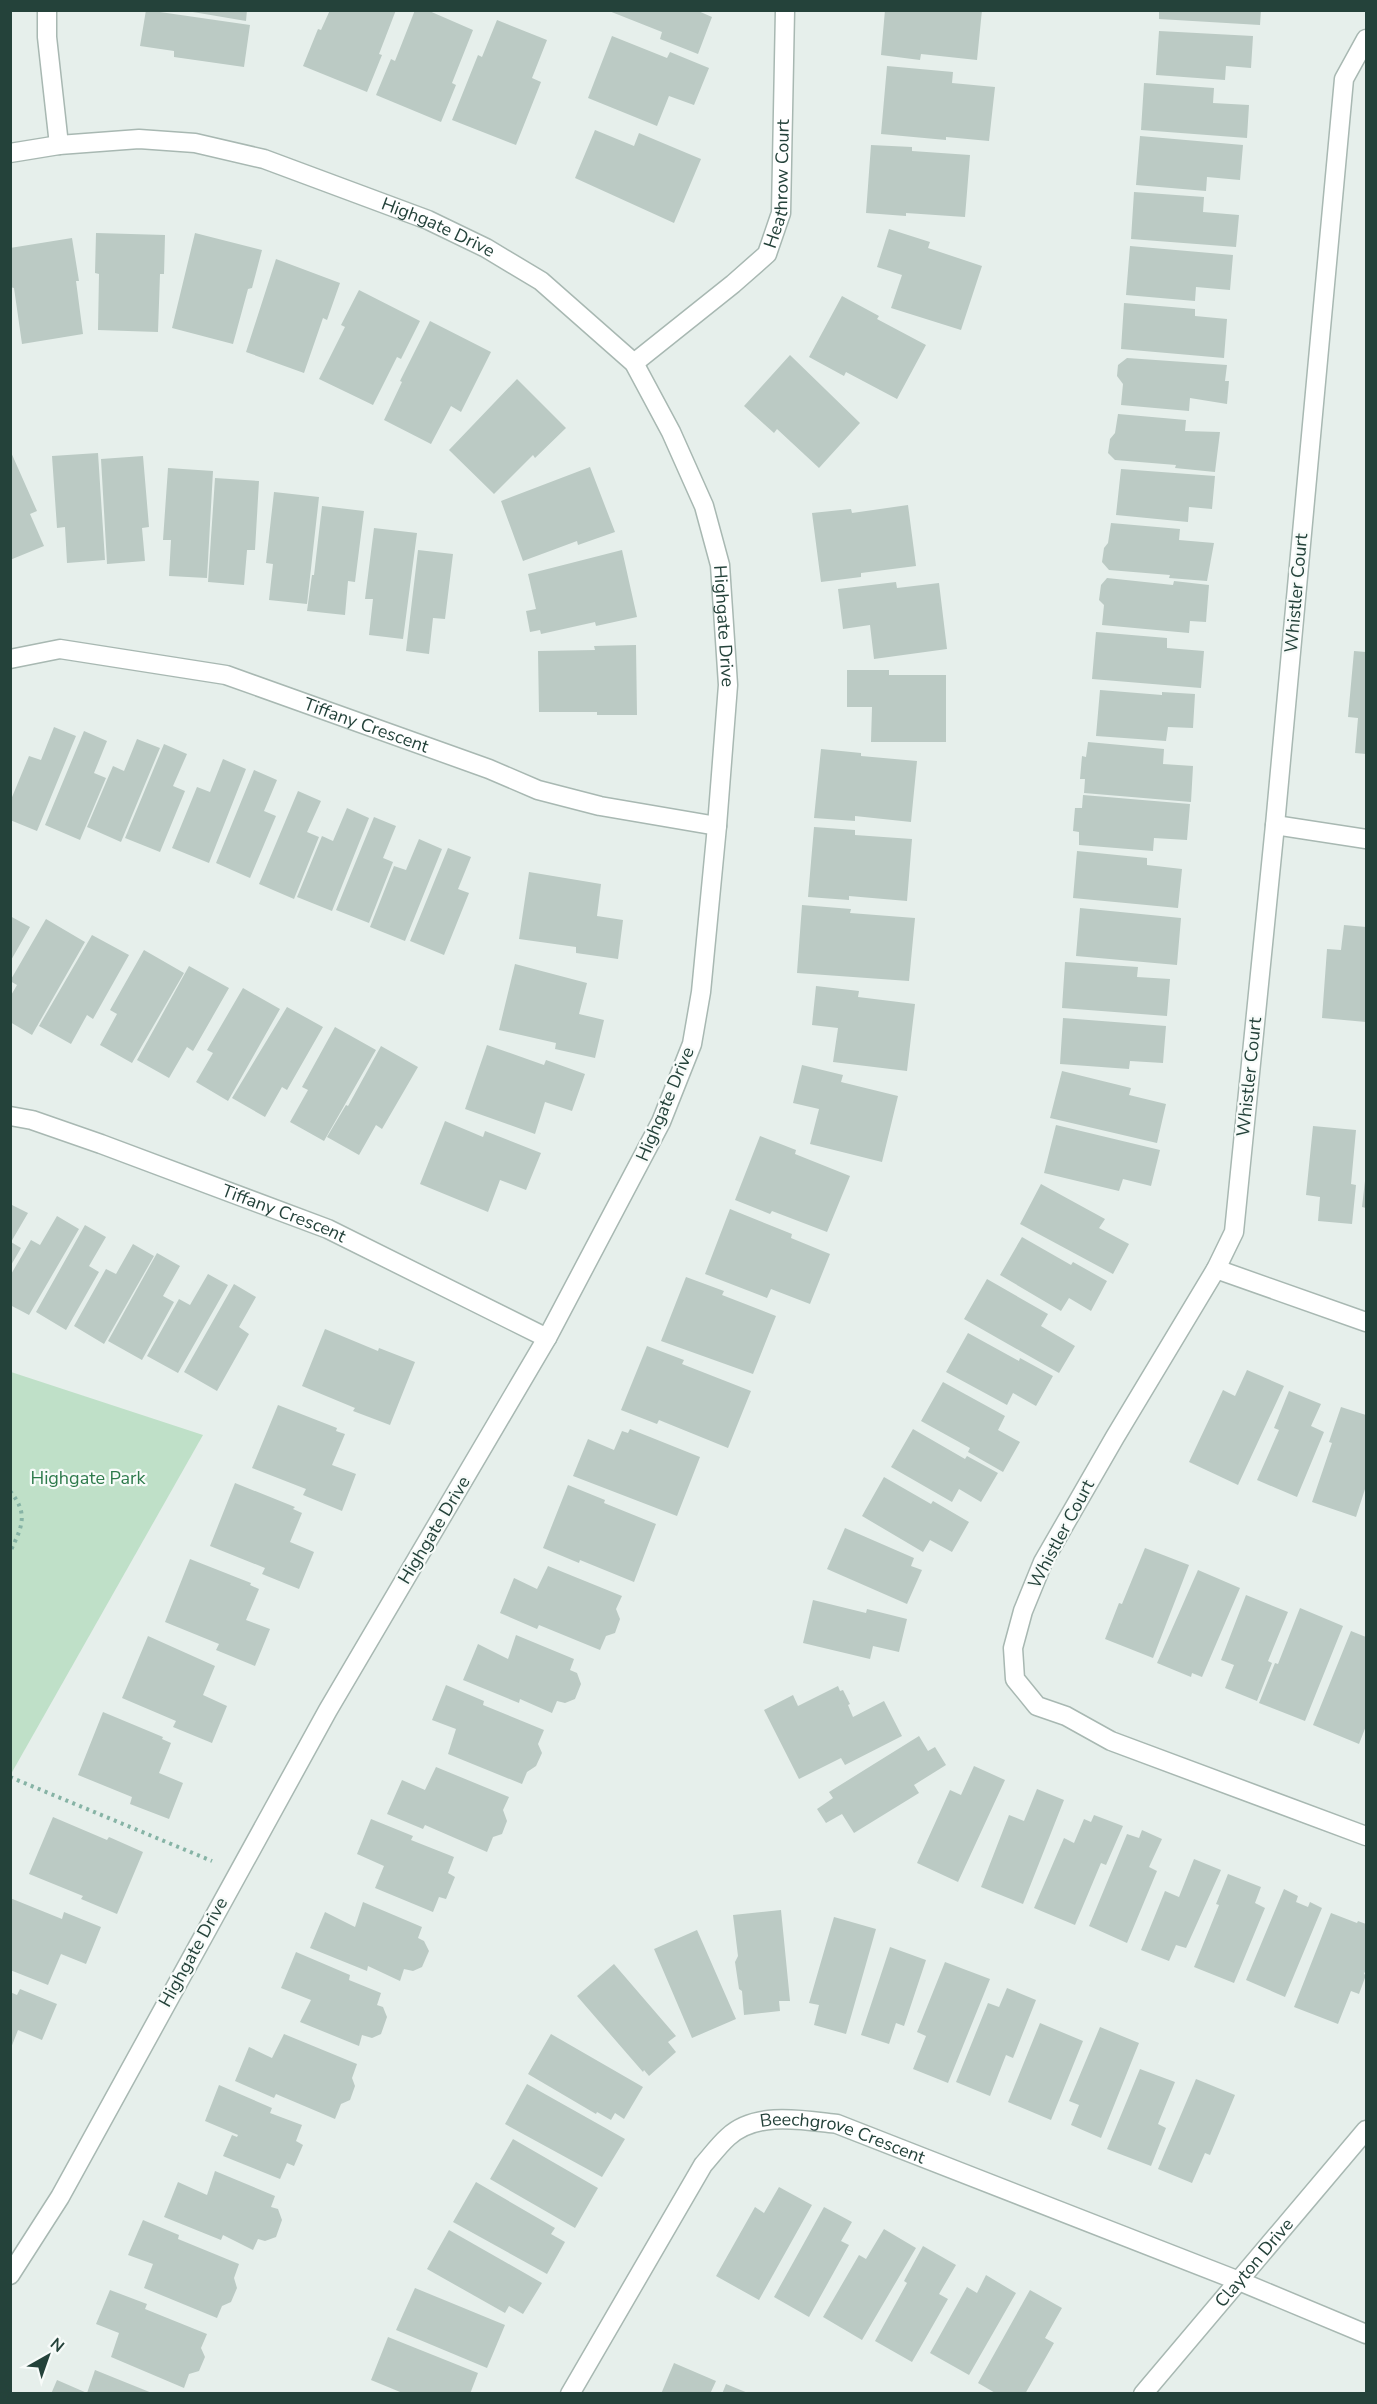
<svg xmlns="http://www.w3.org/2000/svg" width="1377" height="2404" viewBox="0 0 1377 2404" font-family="'Nunito Sans',sans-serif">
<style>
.green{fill:#bfe0c8}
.building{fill:#bbcac4}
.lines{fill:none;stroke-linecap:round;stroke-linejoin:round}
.minor-casing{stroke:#a8b8b2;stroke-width:21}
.tertiary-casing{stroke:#a8b8b2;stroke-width:21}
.path{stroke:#86b3a5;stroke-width:4;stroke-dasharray:3 4.5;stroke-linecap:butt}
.minor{stroke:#fff;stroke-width:18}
.tertiary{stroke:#fff;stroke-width:18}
.labels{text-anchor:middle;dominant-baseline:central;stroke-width:4.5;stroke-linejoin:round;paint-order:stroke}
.street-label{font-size:18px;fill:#24423a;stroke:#f7fbf9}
.park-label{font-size:18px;fill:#2d7a4b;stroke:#f7fbf9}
</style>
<rect width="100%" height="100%" fill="#e6efeb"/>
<path class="green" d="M11 1372 203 1435 11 1774 10 1372Z"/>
<path class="building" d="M146 10 250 25 244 67 174 57V51L140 46Z
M181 10H247L246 21Z
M330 10H396L379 54 382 55 367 92 303 66 318 29 321 30Z
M415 10H427L473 30 452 83 456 85 441 122 376 95 391 59 395 61Z
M696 10 712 17 698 54 660 39 662 32 609 11Z
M885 10H982L977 60 921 54 920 60 881 55Z
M1159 10H1261L1260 25 1159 19Z
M497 20 547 40 532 78 541 82 516 145 452 120 478 55 482 57Z
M1159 31 1253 36 1251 68 1226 66 1225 80 1156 75Z
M612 36 667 58 670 52 709 68 694 105 669 96 657 126 588 98Z
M887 66 953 72 952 83 995 87 989 141 946 137V140L881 134Z
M1144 83 1214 88 1213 103 1249 105 1247 138 1141 130Z
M595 130 634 146 639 133 701 159 674 223 575 178Z
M1140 136 1243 145 1240 180 1207 177 1206 191 1136 185Z
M871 145 912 147V151L970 155 965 217 906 213V216L866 213Z
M1134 192 1204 197 1203 212 1239 215 1236 247 1131 239Z
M889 229 930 242 928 248 982 266 961 330 891 308 902 275 877 267Z
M96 233 165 235 164 274H160L158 332 98 330 99 274 95 273Z
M195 233 262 250 252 288 248 289 233 344 172 328Z
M72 238 79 281H76L83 334 22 344 14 288 10 287V248Z
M1130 246 1233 255 1230 290 1196 287 1195 301 1126 295Z
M276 259 340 283 327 320 323 318 304 373 246 352Z
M359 290 420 321 401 359 397 357 373 405 319 379 345 327 341 325Z
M842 296 879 316 877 319 926 345 897 399 846 372 844 376 809 357Z
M1124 303 1195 309V316L1227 319 1224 358 1121 349Z
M430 321 491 352 461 412 451 406 431 444 384 420 402 382 400 381Z
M790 355 860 423 819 468 777 429 774 433 744 406Z
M1127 358 1227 365 1225 381H1229L1227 404 1190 398 1189 411 1121 405 1123 384 1117 376 1118 365Z
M517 379 566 428 535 458 533 455 494 494 449 450Z
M1118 414 1186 420 1185 431 1220 432 1215 472 1175 468 1176 465 1115 460 1108 453 1110 439 1115 433Z
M10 450 37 511 30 514 44 546 10 560Z
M98 453 105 560 67 563 65 527 57 528 52 456Z
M143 456 149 527 142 528 145 561 107 564 101 459Z
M590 467 615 532 578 545 577 541 523 561 501 501Z
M168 468 213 471 207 578 169 576 171 540H163Z
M1121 469 1215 476 1212 509 1189 507 1188 522 1116 515Z
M215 478 259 481 255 550H247L244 585 208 582Z
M274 492 319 497 307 604 269 600 273 564 266 563Z
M908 505 916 566 861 573V577L821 582 812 513 851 509 852 513Z
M322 506 364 511 355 582 348 581 345 615 307 611 312 575H314Z
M1111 523 1180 529 1179 540 1214 543 1207 581 1169 578 1170 575 1109 570 1102 562 1104 548 1108 543Z
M374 528 417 533 403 639 369 635 373 599H365Z
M418 550 453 554 445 619 433 618 429 654 406 651Z
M622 550 637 617 596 626 595 622 541 634 540 630 530 632 526 611 536 609 528 574Z
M1107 578 1173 585 1174 581 1209 585 1206 622 1190 621 1189 633 1102 625 1104 605 1099 600 1101 585Z
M896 582 897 588 939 583 947 649 874 659 870 625 843 629 838 589Z
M1096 632 1167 638V648L1204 651 1201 688 1092 679Z
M636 645 637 715H597V712H539L538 651 595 650 594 646Z
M1354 651 1366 652V754L1355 753 1358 718 1348 717Z
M847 670H889V675H946V742H871L872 707H847Z
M1100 690 1162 695V692L1195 694 1193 728 1168 727 1166 741 1096 736Z
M54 727 76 736 37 831 10 820V802L29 756 41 760Z
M84 731 107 741 94 773 106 778 80 840 45 825Z
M137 739 160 748 121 842 87 827 113 766 124 771Z
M1088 742 1164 749 1163 764 1193 766 1191 802 1084 793 1085 779H1080L1082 756 1086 757Z
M164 744 187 754 173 786 185 791 160 852 125 838Z
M821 749 861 753V756L917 761 911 822 855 816V821L814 818Z
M223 759 246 769 209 863 172 848 197 787 210 792Z
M254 770 277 780 264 811 276 816 250 878 216 863Z
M298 791 321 801 307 832 319 837 294 899 259 884Z
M1083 795 1190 804 1187 840 1154 838 1153 851 1079 845V832L1073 831 1075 808H1082Z
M347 808 369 818 332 911 297 897 322 836 333 841Z
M374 817 396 826 383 858 393 862 369 923 336 910Z
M814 827 855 830V835L912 839 907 901 849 896V900L808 897Z
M419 839 442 849 405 941 370 927 394 866 406 870Z
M448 848 471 857 458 889 469 893 444 955 410 941Z
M1077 851 1147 858V865L1182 869 1178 908 1073 898Z
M529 872 601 884 597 916 623 920 618 959 576 953V947L519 939Z
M802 905 851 909 850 913 915 918 909 981 797 973Z
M1080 908 1181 918 1177 965 1076 956Z
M10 916 30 927 10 962Z
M46 919 85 942 32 1035 10 1022V997L17 985 10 981Z
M1344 925 1366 927V1022L1322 1018 1327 949 1341 950Z
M92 935 129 955 93 1019 87 1015 71 1044 39 1026Z
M144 950 184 973 132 1063 100 1045 117 1014 110 1010Z
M1065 962 1138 967 1137 977 1170 979 1167 1016 1062 1008Z
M515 964 587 983 579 1014 604 1020 595 1058 555 1049 556 1043 499 1030Z
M189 966 229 988 193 1051 187 1047 169 1078 137 1060Z
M816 986 859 991 858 997 915 1004 907 1071 833 1062 838 1028 812 1025Z
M243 988 280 1009 228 1101 196 1082 213 1053 207 1050Z
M287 1007 323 1027 287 1090 282 1087 265 1117 232 1098Z
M1063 1018 1166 1026 1163 1063 1130 1061 1129 1069 1060 1064Z
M335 1027 376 1050 324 1141 290 1122 308 1090 302 1087Z
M487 1045 544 1065 546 1060 585 1074 572 1111 545 1102 535 1134 465 1109Z
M381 1046 418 1067 382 1129 376 1125 359 1155 327 1137 346 1105 348 1106Z
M802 1065 843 1075 841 1082 898 1096 882 1162 810 1144 819 1109 793 1103Z
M1062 1071 1131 1088 1129 1095 1166 1104 1157 1143 1050 1118Z
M445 1121 483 1137 485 1131 541 1153 526 1190 500 1180 488 1212 420 1184Z
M1056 1125 1160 1150 1151 1186 1123 1179 1119 1191 1044 1173Z
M1313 1126 1356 1130 1351 1184 1356 1185 1352 1224 1318 1221 1320 1197 1306 1195Z
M760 1136 796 1150 795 1154 850 1176 827 1232 772 1211 770 1214 735 1200Z
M1365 1181H1366V1208L1362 1207Z
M1041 1184 1105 1219 1099 1228 1129 1244 1113 1274 1020 1224Z
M10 1204 28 1213 11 1242 21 1248 10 1267Z
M730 1209 792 1234 791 1238 830 1254 810 1304 771 1289 767 1298 705 1274Z
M57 1216 79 1229 29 1315 10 1305V1276L31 1240 40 1245Z
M85 1225 106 1237 89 1266 99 1272 66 1330 36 1312Z
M1022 1237 1071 1265 1073 1262 1107 1281 1091 1311 1069 1298 1061 1311 1000 1275Z
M133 1244 154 1256 104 1344 74 1326 106 1269 116 1274Z
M157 1253 180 1266 163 1296 174 1302 142 1360 108 1341Z
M208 1274 228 1285 178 1373 147 1356 179 1299 190 1305Z
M686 1277 724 1291 722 1295 776 1316 753 1374 661 1341Z
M987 1279 1048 1314 1041 1326 1075 1346 1059 1373 964 1319Z
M234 1284 256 1297 239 1327 249 1334 217 1391 184 1372Z
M325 1329 378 1351 379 1348 415 1362 390 1425 353 1411 355 1408 302 1386Z
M968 1333 1019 1361 1020 1358 1053 1376 1036 1406 1013 1393 1007 1405 946 1372Z
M647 1346 684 1360 682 1364 751 1391 728 1448 659 1420 657 1424 621 1410Z
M1247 1370 1284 1386 1238 1485 1189 1462 1223 1390 1235 1396Z
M943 1382 1005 1416 998 1430 1020 1442 1003 1472 968 1452 970 1448 921 1421Z
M1289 1391 1321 1404 1311 1426 1324 1432 1297 1497 1257 1480 1279 1430 1274 1428Z
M278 1405 337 1428 336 1431 345 1434 332 1465 356 1474 342 1511 303 1495 306 1489 252 1468Z
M1341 1407 1366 1415V1486L1356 1517 1312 1502 1332 1443 1329 1442Z
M630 1429 700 1457 677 1516 573 1476 588 1439 614 1450 622 1431 628 1433Z
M913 1429 965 1459 967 1456 998 1473 981 1502 959 1489 952 1502 891 1467Z
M884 1477 931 1504 933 1501 969 1522 952 1552 930 1540 923 1552 862 1516Z
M235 1483 295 1507 293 1509 302 1513 290 1542 314 1552 299 1589 262 1574 265 1568 210 1546Z
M568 1485 605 1500 604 1503 656 1524 634 1582 580 1560 579 1563 543 1548Z
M845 1528 914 1558 911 1566 922 1570 907 1604 827 1569Z
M1145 1548 1189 1565 1153 1658 1105 1639 1119 1603 1122 1604Z
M190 1559 251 1583 250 1585 259 1589 246 1620 270 1629 255 1666 216 1650 219 1644 165 1622Z
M548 1566 622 1596 616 1609 620 1619 615 1633 606 1636 600 1650 539 1625 537 1629 500 1613 514 1578 537 1589Z
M1198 1570 1240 1588 1202 1677 1192 1673 1191 1677 1157 1663Z
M1246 1595 1288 1612 1268 1661 1272 1663 1257 1701 1225 1688 1234 1665 1221 1660Z
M813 1600 866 1613 867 1609 907 1619 899 1652 873 1646 870 1659 803 1643Z
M1300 1608 1343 1626 1305 1721 1259 1703 1275 1663 1278 1664Z
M1351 1631 1366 1637V1726L1359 1744 1313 1725Z
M516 1635 574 1659 570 1670 577 1673 581 1684 575 1699 565 1703 557 1701 552 1713 520 1699 519 1703 463 1680 478 1644 508 1659Z
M148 1636 215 1666 203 1695 227 1706 212 1743 173 1727 176 1721 122 1698Z
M446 1685 484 1701 483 1705 544 1730 538 1744 542 1753 536 1766 527 1772 522 1784 448 1754 456 1729 432 1720Z
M838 1686 840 1691 843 1690 850 1704 848 1705 853 1717 884 1701 902 1736 845 1765 841 1758 799 1779 764 1710 793 1695 798 1706Z
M103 1712 163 1737 162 1739 171 1743 159 1773 183 1783 169 1819 130 1804 132 1797 78 1775Z
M919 1736 928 1751 935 1747 946 1765 914 1785 919 1793 854 1833 842 1814 826 1823 817 1809 833 1798 829 1792Z
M974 1766 1005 1780 958 1882 917 1863 950 1790 961 1795Z
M436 1767 509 1797 503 1810 507 1821 502 1834 493 1837 487 1852 425 1825 423 1829 387 1814 402 1780 425 1790Z
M1037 1789 1064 1800 1023 1904 981 1887 1009 1815 1024 1821Z
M1094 1815 1123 1826 1106 1865 1101 1863 1075 1925 1034 1908 1064 1838 1074 1843 1084 1819 1091 1822Z
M53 1817 107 1840 109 1837 143 1852 117 1914 81 1899 83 1896 29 1874Z
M371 1819 413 1836 411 1840 454 1857 448 1873 455 1877 446 1899 439 1897 433 1912 375 1888 384 1866 357 1854Z
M1142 1830 1162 1839 1149 1867 1157 1871 1127 1943 1089 1926 1127 1834 1139 1838Z
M1194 1859 1221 1870 1186 1948 1176 1945 1169 1961 1141 1950 1165 1891 1179 1897Z
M1228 1874 1261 1887 1255 1903 1265 1908 1234 1983 1194 1967 1219 1905 1216 1904Z
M1284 1889 1298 1896 1296 1902 1308 1907 1310 1902 1322 1908 1285 1997 1246 1980Z
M10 1898 62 1919 64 1912 101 1927 86 1964 61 1954 48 1985 10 1970Z
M363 1902 422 1927 418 1938 424 1941 429 1951 422 1967 413 1971 404 1969 400 1981 368 1966 367 1971 310 1948 325 1912 355 1927Z
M781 1910 790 2001H779L780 2011 744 2015 742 1991 739 1989 735 1962 738 1956 733 1915Z
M1331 1913 1357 1923 1358 1921 1366 1924V1969L1364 1974 1366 1975 1359 1994 1351 1991 1338 2024 1294 2007Z
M834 1917 876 1929 846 2034 814 2025 819 2005 809 2003Z
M697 1930 736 2019 692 2038 654 1949Z
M890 1947 926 1960 904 2026 896 2023 889 2044 861 2035Z
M296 1952 350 1975 349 1980 381 1993 377 2005 383 2007 387 2017 381 2034 372 2038 362 2035 359 2046 300 2022 311 2000 281 1988Z
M945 1962 990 1979 948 2083 913 2069 926 2036 917 2032Z
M614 1964 676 2036 668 2042 676 2052 649 2076 644 2070 643 2072 577 1996Z
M1007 1988 1036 2000 1013 2058 1006 2055 990 2096 956 2082 988 2003 999 2007Z
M20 1989 57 2004 42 2040 18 2030 11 2048 10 1992 17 1995Z
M1040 2023 1083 2041 1051 2120 1008 2102Z
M1100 2027 1139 2043 1101 2138 1071 2125 1079 2105 1069 2101Z
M284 2034 357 2064 352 2078 355 2086 350 2100 341 2104 335 2119 276 2094 274 2098 235 2081 249 2047 272 2058Z
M551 2034 643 2087 624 2119 615 2113 611 2120 597 2112 596 2114 528 2074Z
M1140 2069 1175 2082 1158 2124 1166 2128 1151 2166 1107 2149Z
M1196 2079 1235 2095 1210 2155 1205 2153 1192 2183 1158 2169Z
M527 2084 625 2139 602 2177 505 2124Z
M219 2085 272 2108 270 2113 302 2125 296 2141 303 2145 294 2166 287 2163 280 2179 223 2156 232 2135 237 2137 238 2135 205 2121Z
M513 2139 598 2188 575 2228 490 2179Z
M215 2171 275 2196 271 2207 278 2209 282 2220 276 2237 265 2241 258 2239 253 2250 223 2235 221 2240 164 2217 178 2182 207 2195Z
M476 2182 555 2228 551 2234 565 2242 547 2274 453 2222Z
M779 2187 812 2205 759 2300 716 2276 755 2207 764 2213Z
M824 2207 852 2222 841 2241 849 2245 809 2317 774 2297Z
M143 2220 179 2235 178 2239 239 2264 234 2278 237 2288 231 2302 222 2306 217 2318 144 2288 153 2264 128 2255Z
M884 2229 916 2248 862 2340 823 2317 859 2255 866 2259Z
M449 2230 542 2283 523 2314 509 2306 505 2313 427 2269Z
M923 2246 956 2265 939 2294 948 2299 912 2362 875 2341 907 2283 904 2281Z
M986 2275 1016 2293 969 2375 930 2353 967 2287 977 2293Z
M415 2288 505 2325 487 2368 396 2330Z
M110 2290 147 2304 145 2309 207 2334 201 2348 205 2357 199 2371 189 2374 184 2388 111 2357 119 2333 96 2324Z
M1030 2290 1062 2308 1045 2338 1054 2343 1025 2394H997L978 2383Z
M388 2337 478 2373 470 2394H405L371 2380Z
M674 2363 716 2381 710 2394H661Z
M95 2370 152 2393V2394H51L57 2380 87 2393Z
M726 2384 748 2393V2394H722Z"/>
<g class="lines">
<g class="minor-casing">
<g id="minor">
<path d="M47 10V37L59 145"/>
<path d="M1366 39 1344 79 1275 825 1234 1232 1216 1269 1115 1437 1043 1562 1023 1611 1013 1648 1015 1679 1037 1706 1066 1716 1111 1741 1366 1836"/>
<path id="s1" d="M634 363 733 284 767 254 781 213 785 10"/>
<path id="s2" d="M10 659 60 649 226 675 489 769 538 790 600 806 717 826"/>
<path d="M1275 825 1366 839"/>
<path id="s3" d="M10 1116 32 1120 101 1144 328 1229 547 1338"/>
<path d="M1216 1269 1366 1322"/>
<path id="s4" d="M570 2394 703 2165C711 2156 719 2145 728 2137 756 2111 802 2120 837 2124L1239 2281 1366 2334"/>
</g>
</g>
<g class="tertiary-casing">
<g id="tertiary">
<path id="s5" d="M10 153 59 145 139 139 195 143 264 159 428 220 486 248 541 281 634 363 671 432 704 506 720 565 728 685 717 826 701 992 692 1044 661 1122 547 1338 328 1710 60 2197 10 2275"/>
<path id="s6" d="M1143 2394 1366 2130"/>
</g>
</g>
<path class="path" d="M10 1491C29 1514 22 1527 10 1552
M10 1777 212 1861"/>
<use href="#minor" class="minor"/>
<use href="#tertiary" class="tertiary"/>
</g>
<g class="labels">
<g class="street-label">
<text stroke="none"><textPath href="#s1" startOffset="244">Heathrow Court</textPath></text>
<text stroke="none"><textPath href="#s5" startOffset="444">Highgate Drive</textPath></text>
<text transform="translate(1296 593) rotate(-85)">Whistler Court</text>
<text stroke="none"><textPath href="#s5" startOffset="966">Highgate Drive</textPath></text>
<text stroke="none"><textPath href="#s2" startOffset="368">Tiffany Crescent</textPath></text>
<text transform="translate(1249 1077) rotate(-84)">Whistler Court</text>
<text transform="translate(665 1104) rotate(-67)">Highgate Drive</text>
<text stroke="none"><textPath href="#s3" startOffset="291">Tiffany Crescent</textPath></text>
<text transform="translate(434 1530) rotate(-59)">Highgate Drive</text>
<text transform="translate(1061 1534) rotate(-62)">Whistler Court</text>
<text transform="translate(193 1952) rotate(-61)">Highgate Drive</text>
<text stroke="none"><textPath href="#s4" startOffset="424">Beechgrove Crescent</textPath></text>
<text stroke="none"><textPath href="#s6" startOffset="172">Clayton Drive</textPath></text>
</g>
<g class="park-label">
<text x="88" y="1478">Highgate Park</text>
</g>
</g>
<rect width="1377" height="2404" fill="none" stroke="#24423a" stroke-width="24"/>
<g transform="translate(48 2356) rotate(40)" stroke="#f7fbf9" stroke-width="4.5" paint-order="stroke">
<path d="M0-4.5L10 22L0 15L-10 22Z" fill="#24423a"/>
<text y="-9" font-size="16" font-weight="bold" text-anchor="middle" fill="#24423a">N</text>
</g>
</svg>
